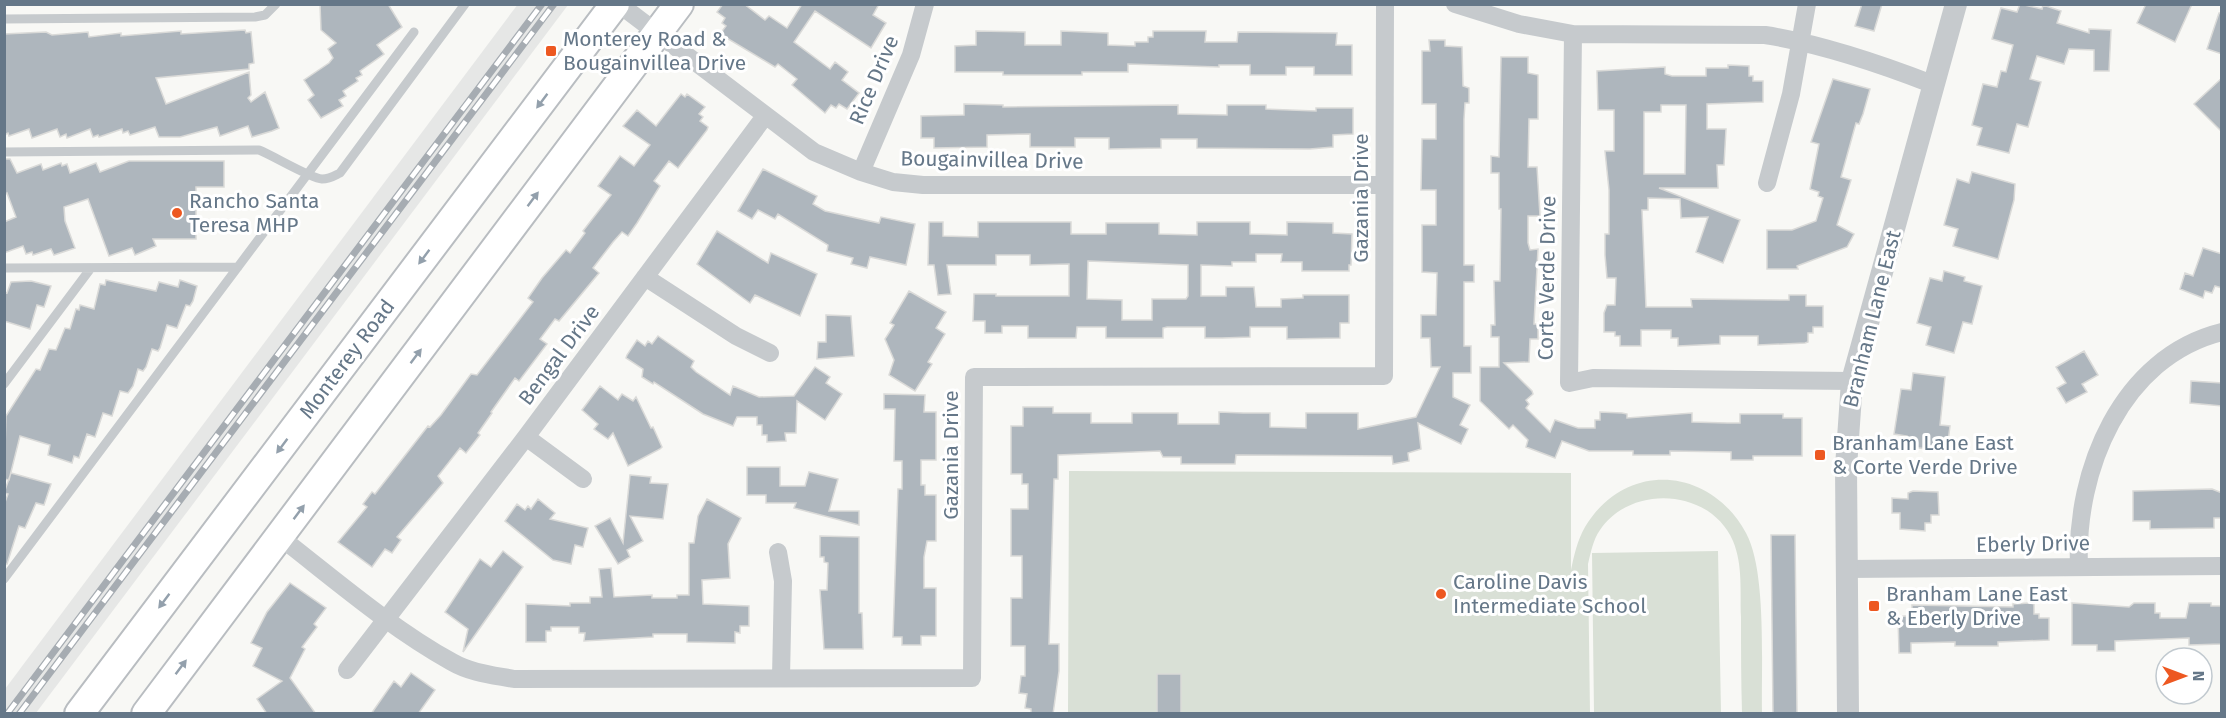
<svg xmlns="http://www.w3.org/2000/svg" width="2226" height="718" viewBox="0 0 2226 718" font-family="'Fira Sans',sans-serif">
<style>
.built{fill:#e6e7e6}
.green{fill:#d9e0d6}
.building{fill:#aeb6bd;stroke:#dadad8;stroke-width:1.5;fill-rule:evenodd}
.lines{fill:none;stroke-linecap:round;stroke-linejoin:round}
.primary-casing{stroke:#b9bdc1;stroke-width:32}
.service{stroke:#c6cacd;stroke-width:9}
.minor{stroke:#c6cacd;stroke-width:18}
.tertiary{stroke:#c6cacd;stroke-width:22}
.primary{stroke:#fff;stroke-width:28}
.rail-casing{stroke:#a6acb2;stroke-width:7}
.rail{stroke:#fff;stroke-width:4.5;stroke-dasharray:14;stroke-linecap:butt}
.oneway{fill:#93a0ac}
.poi-dot{fill:#ed5821;stroke:#fff;stroke-width:2}
.labels{text-anchor:middle;dominant-baseline:central;stroke-width:6;stroke-linejoin:round;paint-order:stroke}
.poi-label{font-size:21px;fill:#657788;stroke:#fff;text-anchor:start}
.street-label{font-size:21px;fill:#657788;stroke:#fff}
</style>
<rect width="100%" height="100%" fill="#f8f8f5"/>
<path class="built" d="M518 4 568 5 36 713H5V689Z"/>
<path class="green" d="M1069 471 1571 473V570C1574 556 1577 541 1585 527 1625 460 1710 466 1746 533 1767 571 1761 667 1762 713H1742C1741 681 1741 649 1741 617 1740 592 1743 565 1733 541 1710 488 1631 484 1600 530 1593 540 1591 552 1588 564L1590 713 1068 714Z
M1718 551 1721 713H1594L1592 553Z"/>
<path class="building" d="M320 4H388L402 27 377 45 384 54 360 71 362 75 356 78 358 81 343 91 346 96 339 100 343 106 321 118 308 100 314 95 304 80 329 63 333 58 328 49 336 43 321 30Z
M723 4H744L765 20 769 16 787 28 802 4H879L873 15 886 23 871 48 815 11 794 42 830 69 835 62 848 72 842 80 859 93 847 109 839 104 836 108 831 105 825 113 792 85 797 79 778 64 775 67 720 34 726 26 722 23 725 18 717 12Z
M1862 4H1882L1874 31 1855 26Z
M2020 4 2042 9 2043 5 2061 11 2057 23 2089 33V29L2111 30 2109 71H2094V50L2069 49 2064 64 2037 56 2030 79 2041 82 2028 127 2017 124 2009 153 1977 145 1982 128 1972 125 1983 84 1997 87 2001 71 2006 72 2013 45 1992 39 2001 8 2017 12Z
M2146 4H2192L2175 42 2137 23Z
M2219 13H2222V54L2207 49Z
M245 30 246 33 251 32 254 63 249 64V69L156 78 166 104 249 72 251 95 248 98 251 102 265 92 279 128 272 131 252 137 248 126 220 136 217 127 180 137H159L155 127 130 135 128 131 123 133 122 129 99 137 98 135 93 137 90 129 67 138 66 134 60 137 57 129 32 138 29 129 9 136 8 133 4 135V34L46 32 52 35 88 32 89 37 121 33V36L181 31V34Z
M976 31 1025 32V45H1061V31L1108 33V45L1135 46V42H1148V37H1153V31H1206L1205 42H1237L1238 32 1337 33 1336 45H1352V75H1314V67H1286V75H1250V65H1219V67L1128 64V72H1082V75H1003V72H955V46L976 45Z
M1429 40H1445V46L1462 47 1463 86 1469 88V103H1465L1464 119V265H1474V282H1464V346H1471V373H1453V397L1470 405 1460 425 1468 429 1461 444 1418 423 1421 449 1408 453 1409 461 1393 464 1392 456 1236 455 1235 464H1181V457H1163L1160 451 1058 455V479H1054L1049 644H1059V671L1053 714H1031V709L1025 708 1027 694 1019 693 1021 676H1025V646H1011V598H1022V556H1011V509H1028V484H1022V474H1011V426H1023V407H1053V413H1091V423H1132V413H1178V424H1219V412L1243 413H1270V427L1306 428V413H1358V429L1416 417 1440 367H1431L1430 338H1421V315H1436L1437 273 1422 272V225H1436V190H1421L1422 139H1436V104H1422V51H1430Z
M1501 57H1528V73L1538 75V119H1529L1528 167H1537L1540 216H1528V243L1530 250 1538 249 1534 324H1538V339H1530L1529 362 1504 363 1532 391 1533 394 1526 400 1529 404 1526 408 1550 432 1555 420 1578 428H1595V420H1600V412L1622 413 1627 414V418L1692 413V422L1727 423H1740V414H1783V418H1802V456H1753V460H1731V452L1670 451V455H1633V451H1589L1562 441 1555 458 1526 447 1528 440 1513 425 1509 429 1480 401V367H1499V337H1491V325H1495L1494 281H1500L1501 209H1499V173H1491V156L1499 157Z
M1728 65 1749 66V76H1753V81H1763V102L1707 104V129H1726L1724 165H1717L1718 188H1659L1740 220 1723 263 1696 252 1708 217 1681 218 1680 199 1648 198V210H1642L1646 307H1692L1691 299 1789 300V295H1806V306H1823V327H1813V333H1808V342L1805 343 1758 345V336H1720V344L1678 346V338H1671V330H1641V346H1620V336H1615V332H1604V313L1607 305H1615L1616 278H1607L1605 255V234H1609V190L1605 151H1614V110H1598L1597 71 1665 67V74L1672 76H1706V68H1728ZM1661 105H1686L1685 174H1644V112H1661Z
M2222 78V132L2194 104Z
M1833 79 1870 89 1863 114 1859 124 1856 123 1841 177 1851 180 1837 225 1854 234 1847 247 1797 266 1798 269H1767V230H1792L1816 221 1823 198 1818 196 1819 192 1810 189 1819 144 1811 142Z
M681 94 685 97 687 94 705 107 699 114 703 117 700 121 708 127 707 130 678 168 669 161 654 181 660 186 637 223 628 236 622 232 613 242 593 268 599 273 559 321 555 319 540 339 547 344 519 381 515 378 491 412 492 413 478 433 480 435 466 453 460 448 438 476 443 483 397 537 401 540 392 553 385 549 372 567 338 542 367 507 363 504 372 492 375 494 428 426 430 427 441 415 471 374 477 375 510 332 533 302 528 298 542 278 566 250 570 253 585 233 583 231 611 195 598 186 620 156 634 166 650 145 623 126 637 110 656 126Z
M964 104 1003 105V107L1178 105V114L1227 115V105H1266V109L1316 111V108H1353V134L1333 135V147L1310 149 1197 148V139H1161V148L1109 149V138H1075V147H1030V134L987 135V147L934 148V138H921V116L964 115Z
M4 159H10L17 173 41 164 43 170 61 163 62 166 67 164 70 173 96 163 100 172 129 161H224V187H196V239H153L156 246 135 255 132 248 109 256 88 199 64 207 65 221 75 248 54 255 51 249 33 255 32 252 26 254 23 246 4 253V222L16 217 7 193 4 195Z
M763 169 817 196 813 204 825 211 879 223 881 217 915 224 906 265 870 257 867 268 851 264 853 258 827 251 828 245 778 214 775 219 758 210 752 219 738 211Z
M1972 172 2015 184 2014 200 1998 259 1953 246 1958 229 1944 225 1957 179 1969 183Z
M929 222H943V236L978 237V222H1071V234H1106V223H1159V234L1197 235V222H1250V234L1287 235V222L1333 223V233L1352 234 1351 265H1349V271H1302V262H1281L1282 254H1256V262H1232V266L1201 265V296H1226V287H1254L1256 307H1281V299L1303 298V295H1349V323H1340V338L1287 339V327H1250V337L1222 338H1205V327H1167L1163 328V338H1106V327H1077L1076 338H1028V326H1002V333H985V321H973L974 294H996V296H1069V264L1030 265V255H996V265H947L951 294 938 295 934 265H928ZM1088 261 1188 265V296L1186 299H1152V320H1122V300L1087 299Z
M717 231 768 263 771 253 817 274 800 316 755 295 750 303 697 264Z
M2203 248 2222 254V288L2215 286 2212 293 2205 291 2203 298 2180 289 2185 273 2193 276Z
M1944 271 1965 277 1964 281 1982 286 1972 324 1963 322 1954 353 1926 345 1931 327 1917 323 1930 278 1942 281Z
M106 280 156 291 159 282 178 287 180 280 197 286 193 301 190 306 186 305 177 328 167 325 160 348 158 351 152 349 146 367 143 371 138 369 133 386 128 393 120 391 112 416 103 413 95 437 87 434 79 458 74 456 72 463 48 455 50 445 20 436 9 480 4 479 6 416 36 369 40 370 49 349 56 350 65 328 70 329 76 309 79 310 80 305 94 309 100 284 105 285Z
M31 281 51 286 44 307 37 305 30 329 4 321V292L7 293 11 282Z
M909 291 946 312 936 328 945 334 928 362 932 364 915 391 889 375 894 360 885 339 894 325 890 323Z
M826 315 851 316 854 356 817 359 818 342H826Z
M658 336 694 361 691 367 696 372 730 395 733 386 759 397 794 396 815 367 830 377 826 383 842 394 825 420 797 401 796 433H785L786 441 767 442V435H762V425H757V417H737L733 426 703 414 654 382 653 384 642 377 643 369 626 358 627 355 637 340 645 346 648 341 652 344Z
M2084 351 2098 375 2082 384 2087 392 2066 403 2057 388 2066 383 2056 367Z
M1913 373 1945 377 1940 425 1950 426 1948 442 1957 451 1905 447 1907 436 1894 434 1901 389 1911 390Z
M2191 381 2222 383V406L2190 403Z
M600 386 618 400 622 394 633 401 636 397 651 428 653 427 662 447 660 449 628 466 613 433 608 439 594 429 598 424 582 410Z
M884 394 925 395 924 412H936V460H921V485H925V495H936V541H927L924 557V588H936V636H921V645H902V637H893L898 489H902V461H894L895 409H884Z
M747 467H780V486H805L809 472 838 479 829 511H859V525L794 508 796 503H766V495H747Z
M11 473 51 484 44 505 36 503 25 528 19 526 7 564H4V505L8 494 4 493Z
M630 475 651 477 650 483 668 484 663 519 630 516 643 541 627 550 630 557 618 564 595 526 610 518 623 543Z
M2212 489 2222 493 2221 518H2214V528L2150 529V521H2133V491Z
M1913 491 1938 492 1939 515H1931V523H1925V531L1900 529V513H1892V498L1908 499V493Z
M538 499 555 513 550 519 588 528 583 547 575 545 571 564 553 560 505 521 517 504 525 510 528 506 531 509Z
M707 499 741 518 728 544 730 578 702 580 703 604 749 606V626H740V633L735 632V643L687 642V634H653V637L584 641 585 633H579V627H551V631H546V642H526V604L570 606V603H590V597H602L599 569 611 568 614 597 652 595V598H677V595H689V543H694L698 516Z
M1771 535H1795L1797 714H1773Z
M820 536 859 537V613H862L863 649H824L820 590H827L828 563 824 562V557H820Z
M503 551 523 567 463 652 468 629 445 612 480 559 491 567Z
M290 583 326 608 314 624 317 627 302 647 305 649 290 678 316 714H267L257 699 282 681 253 666 262 648 251 643 267 612Z
M2030 603 2034 604V614H2039V618H2049V640L1998 642V646H1955V642L1911 643V653H1899L1898 617 1912 615V605L2013 607V604Z
M2072 603 2129 607 2134 603H2155V613H2160V618H2186L2189 603H2211V606H2222V644L2189 645V638L2115 641V651H2097V645H2072Z
M411 673 435 690 418 714H371L394 681 401 687Z
M1157 674H1181V714H1157Z"/>
<g class="lines">
<g class="primary-casing">
<path id="primary" d="M79 714 615 4
M146 714 679 4"/>
</g>
<path class="service" d="M4 19 255 17 265 15 276 4
M4 152 259 150C274 156 310 178 322 179 330 179 334 176 340 173L465 4
M4 268 238 267
M4 384 91 268
M4 579 414 32"/>
<path class="minor" d="M619 4 814 152 861 172 893 182 923 185H1383
M1455 4 1519 24 1573 34 1765 35C1822 44 1878 63 1932 84
M1573 34 1569 383 1593 378 1852 381
M861 172 911 55 925 4
M1767 183 1791 94 1807 4
M645 277 736 336 770 353
M526 437 583 479
M280 537C334 579 392 629 452 662 471 673 493 675 514 679L972 678 974 377 1384 376 1385 4
M778 552 783 581 781 677
M2079 566C2075 471 2121 357 2222 332
M1846 569 2222 566
M347 670 526 437 765 116"/>
<path class="tertiary" d="M1848 714 1846 467 1852 381 1956 4"/>
<use href="#primary" class="primary"/>
<g class="rail-casing">
<path id="rail" d="M7 714 542 4
M19 714 554 4"/>
</g>
<use href="#rail" class="rail"/>
</g>
<defs><path id="oneway-solid" d="M-6-.8H1V-3.2L6.5 0L1 3.2V.8H-6Z" transform="scale(1.5)"/></defs>
<g class="oneway">
<use href="#oneway-solid" transform="translate(542 101) rotate(127)"/>
<use href="#oneway-solid" transform="translate(533 199) rotate(-53)"/>
<use href="#oneway-solid" transform="translate(424 257) rotate(127)"/>
<use href="#oneway-solid" transform="translate(416 356) rotate(-53)"/>
<use href="#oneway-solid" transform="translate(282 446) rotate(127)"/>
<use href="#oneway-solid" transform="translate(299 512) rotate(-53)"/>
<use href="#oneway-solid" transform="translate(164 601) rotate(127)"/>
<use href="#oneway-solid" transform="translate(181 667) rotate(-53)"/>
</g>
<g class="poi-dot">
<rect x="545" y="45" width="12" height="12" rx="3"/>
<circle cx="177" cy="213" r="6"/>
<rect x="1814" y="449" width="12" height="12" rx="3"/>
<circle cx="1441" cy="594" r="6"/>
<rect x="1868" y="600" width="12" height="12" rx="3"/>
</g>
<g class="labels">
<g class="poi-label">
<text x="563" y="39">Monterey Road &amp;<tspan x="563" dy="24">Bougainvillea Drive</tspan></text>
<text x="189" y="201">Rancho Santa<tspan x="189" dy="24">Teresa MHP</tspan></text>
<text x="1832" y="443">Branham Lane East<tspan x="1832" dy="24">&amp; Corte Verde Drive</tspan></text>
<text x="1453" y="582">Caroline Davis<tspan x="1453" dy="24">Intermediate School</tspan></text>
<text x="1886" y="594">Branham Lane East<tspan x="1886" dy="24">&amp; Eberly Drive</tspan></text>
</g>
<g class="street-label">
<text transform="translate(874 80) rotate(-67)">Rice Drive</text>
<text transform="translate(992 160) rotate(1)">Bougainvillea Drive</text>
<text transform="translate(1361 198) rotate(-90)">Gazania Drive</text>
<text transform="translate(1547 278) rotate(-89)">Corte Verde Drive</text>
<text transform="translate(1872 319) rotate(-76)">Branham Lane East</text>
<text transform="translate(559 355) rotate(-53)">Bengal Drive</text>
<text transform="translate(347 359) rotate(-53)">Monterey Road</text>
<text transform="translate(951 455) rotate(-90)">Gazania Drive</text>
<text transform="translate(2033 544) rotate(-1)">Eberly Drive</text>
</g>
</g>
<rect width="2226" height="718" fill="none" stroke="#657788" stroke-width="12"/>
<g transform="translate(2184 676) rotate(90)"><circle r="28" fill="#ffffff" stroke="#c1c9cf" stroke-width="1.5"/>
<path d="M0-4.5L10 22L0 15L-10 22Z" fill="#ed5821"/>
<text y="-9" font-size="16" font-weight="bold" text-anchor="middle" fill="#657788">N</text>
</g>
</svg>
